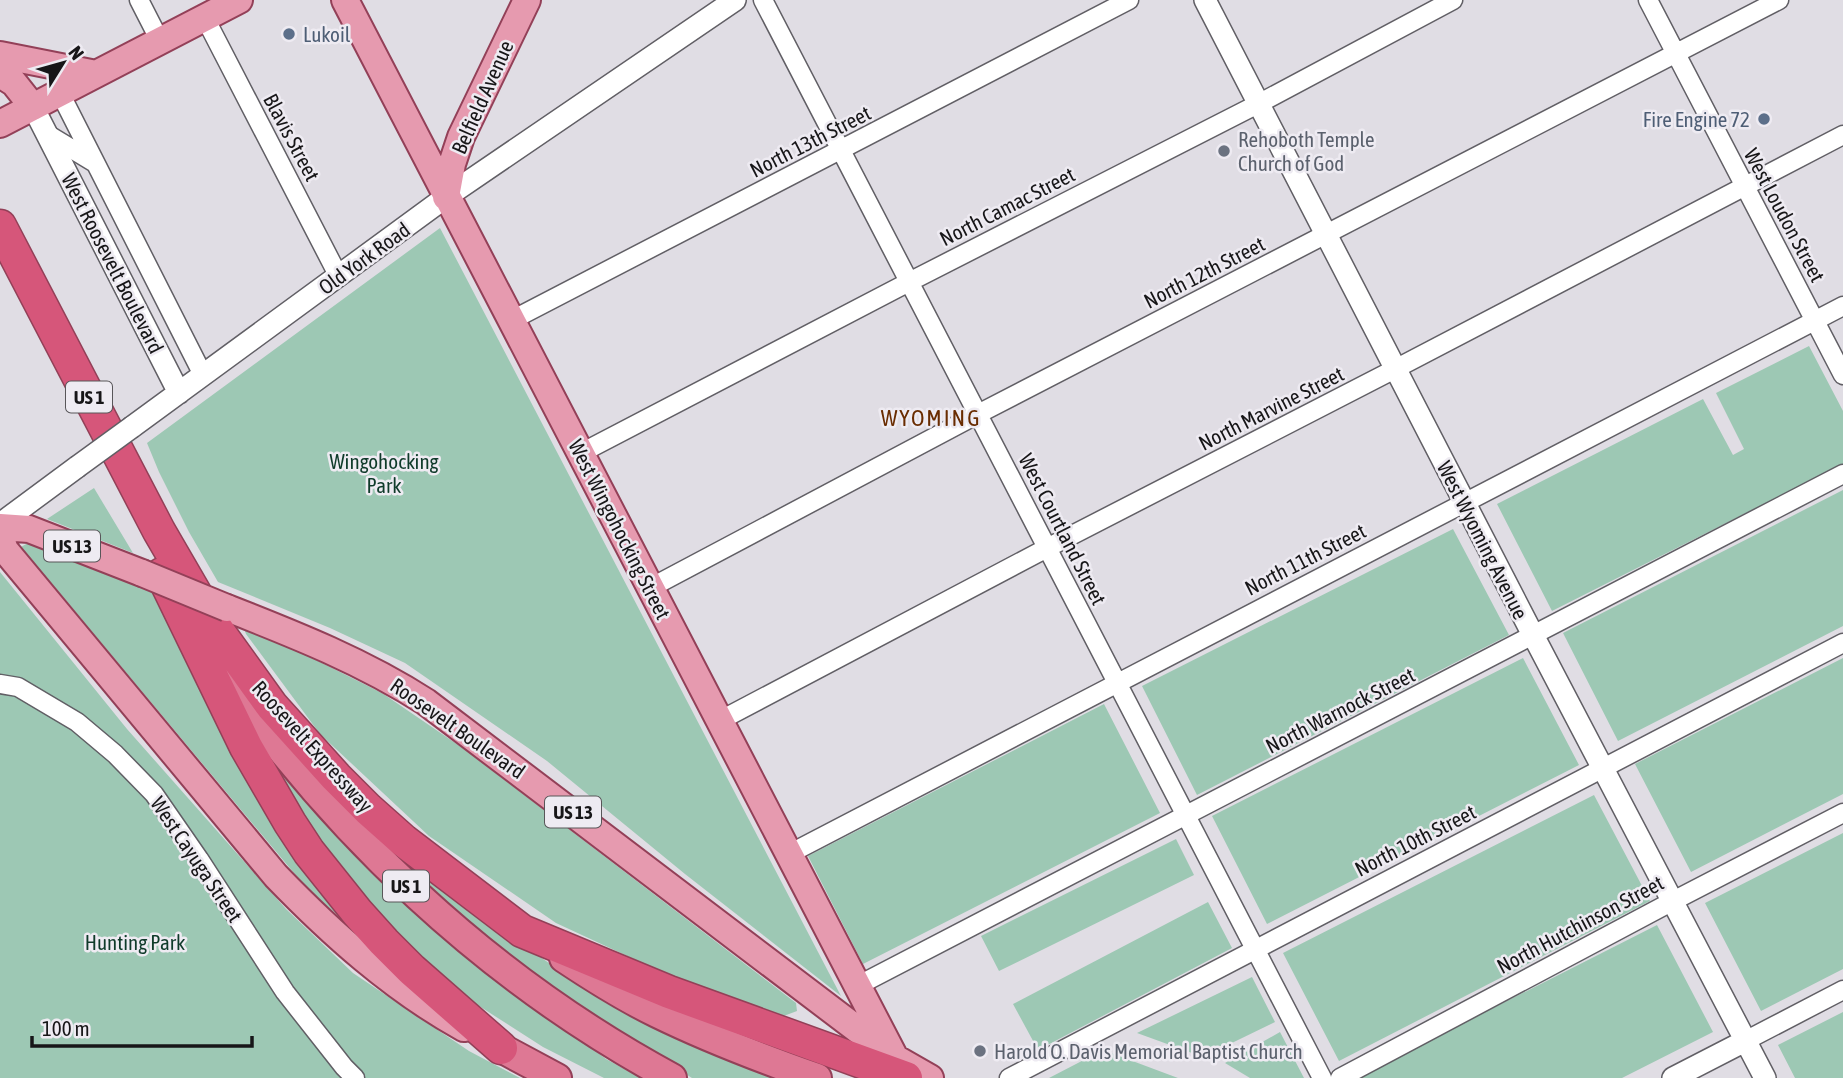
<svg xmlns="http://www.w3.org/2000/svg" width="1843" height="1078" viewBox="0 0 1843 1078" font-family="'Asap Condensed',sans-serif">
<style>
.green{fill:#9dc8b4}
.lines{fill:none;stroke-linecap:round;stroke-linejoin:round}
.minor-casing{stroke:#615f65;stroke-width:21}
.tertiary-casing{stroke:#615f65;stroke-width:24}
.primary-casing{stroke:#934058;stroke-width:30}
.trunk-casing{stroke:#934058;stroke-width:32}
.motorway-casing{stroke:#934058;stroke-width:35}
.minor{stroke:#fff;stroke-width:18}
.tertiary{stroke:#fff;stroke-width:21}
.primary{stroke:#e69aaf;stroke-width:26}
.trunk{stroke:#de7894;stroke-width:28}
.motorway{stroke:#d6567a;stroke-width:32}
.tertiary-bridge-casing{stroke:#615f65;stroke-width:24;stroke-linecap:butt}
.primary-bridge-casing{stroke:#934058;stroke-width:30;stroke-linecap:butt}
.tertiary-bridge{stroke:#fff;stroke-width:21}
.primary-bridge{stroke:#e69aaf;stroke-width:26}
.service-dot{fill:#5c6f8a;stroke:#eeebf2;stroke-width:2.5}
.worship-dot{fill:#6b7280;stroke:#eeebf2;stroke-width:2.5}
.labels{text-anchor:middle;dominant-baseline:central;stroke-width:5;stroke-linejoin:round;paint-order:stroke}
.shield{fill:#eeebf2;stroke:#585659;stroke-width:2}
.shield-label{font-size:19px;font-weight:bold;fill:#171618}
.service-label{font-size:21px;fill:#4e5e75;stroke:#eeebf2;text-anchor:start}
.street-label{font-size:21px;fill:#171618;stroke:#eeebf2}
.worship-label{font-size:21px;fill:#5b616d;stroke:#eeebf2;text-anchor:start}
.park-label{font-size:21px;fill:#0f3b2a;stroke:#eeebf2}
.neighbourhood-label{font-size:23px;letter-spacing:2px;fill:#692c01;stroke:#eeebf2}
</style>
<rect width="100%" height="100%" fill="#e0dde4"/>
<path class="green" d="M440 228 841 996 685 874 547 761 405 663 330 628 218 582 189 532 159 472 147 443Z
M1809 346 1843 411V464L1552 611 1497 504 1703 399 1733 455 1744 449 1716 393Z
M94 488 133 553 47 519Z
M1843 490V626L1618 741 1563 633Z
M1453 529 1509 635 1197 795 1142 686Z
M33 540 157 591 380 954 304 885 21 547Z
M0 572 127 729 286 909 353 973 469 1051 520 1078H0Z
M242 623 382 693 467 751 796 1003 797 1011 781 1017 692 986 556 923 429 836 320 734 246 634Z
M1523 658 1579 765 1267 924 1212 816Z
M1843 658V794L1691 872 1635 764Z
M1104 704 1160 813 863 964 808 856Z
M261 749 372 872 482 964 606 1059 641 1078H604L543 1047 462 995 397 938 296 813Z
M1594 795 1650 901 1339 1061 1283 953Z
M348 811 465 903 560 971 785 1078H692L561 995 441 905Z
M1843 833V969L1761 1011 1705 903Z
M1176 839 1194 875 999 971 981 936Z
M1208 902 1232 948 1038 1050 1013 1004Z
M1657 925 1713 1032 1622 1078H1355Z
M1252 977 1275 1022 1203 1057 1137 1033Z
M1843 1012V1078H1795L1778 1045Z
M1280 1032 1304 1078H1250L1225 1063Z
M1103 1050 1178 1078H1049Z"/>
<g class="lines">
<g class="minor-casing">
<path id="minor" d="M139 0 160 41
M763 0 1322 1078
M1648 0 1843 375
M205 18 339 277
M60 93 203 375
M47 134 95 163
M512 320 1129 0
M581 453 909 282 1258 104 1453 0
M650 588 978 414 1779 0
M0 684 18 687 77 722 115 754 154 794 199 859 285 992 344 1067 355 1078
M719 721 1047 548 1395 369 1843 135
M789 854 1843 306
M857 986 1843 474
M1745 1041 1843 990
M1009 1078 1843 643
M1340 1078 1673 901 1843 813"/>
</g>
<g class="tertiary-casing">
<path id="tertiary" d="M1205 0 1533 635 1765 1078
M33 107 179 393
M132 427 446 197 735 0
M0 524 77 467
M1673 1078 1745 1041"/>
</g>
<g class="primary-casing">
<path id="primary" d="M345 0 895 1058
M0 55 96 74
M0 74 14 83 33 107
M0 124 239 0
M446 197 452 164 461 137 527 0
M0 527 29 529 142 573
M0 537 5 550 276 876C331 933 393 989 464 1028
M227 608C296 635 364 662 426 702L895 1058 930 1078"/>
</g>
<g class="trunk-casing">
<path id="trunk" d="M214 658C332 832 487 978 672 1078
M564 958C594 978 624 997 657 1013 708 1038 763 1059 817 1078
M501 1048 557 1078"/>
</g>
<g class="motorway-casing">
<path id="motorway" d="M0 226 159 531 213 624 272 706 336 777 368 809 404 841 522 931 669 992 906 1078
M162 574 246 747 290 823 309 852 357 912 384 942 412 970 501 1048"/>
</g>
<use href="#minor" class="minor"/>
<use href="#tertiary" class="tertiary"/>
<use href="#primary" class="primary"/>
<use href="#trunk" class="trunk"/>
<use href="#motorway" class="motorway"/>
<g class="tertiary-bridge-casing">
<path id="tertiary-bridge" d="M77 467 132 427"/>
</g>
<g class="primary-bridge-casing">
<path id="primary-bridge" d="M142 573 227 608"/>
</g>
<use href="#tertiary-bridge" class="tertiary-bridge"/>
<use href="#primary-bridge" class="primary-bridge"/>
</g>
<g class="service-dot">
<circle cx="289" cy="34" r="7"/>
<circle cx="1764" cy="119" r="7"/>
</g>
<g class="worship-dot">
<circle cx="1224" cy="151" r="7"/>
<circle cx="980" cy="1051" r="7"/>
</g>
<g class="labels">
<g class="shield">
<rect x="66" y="381.5" width="46" height="31" rx="5"/>
<rect x="44" y="530.5" width="56" height="31" rx="5"/>
<rect x="545" y="796.5" width="56" height="31" rx="5"/>
<rect x="383" y="870.5" width="46" height="31" rx="5"/>
</g>
<g class="shield-label">
<text x="89" y="397">US 1</text>
<text x="72" y="546">US 13</text>
<text x="573" y="812">US 13</text>
<text x="406" y="886">US 1</text>
</g>
<g class="service-label">
<text x="303" y="34">Lukoil</text>
<text x="1750" y="119" text-anchor="end">Fire Engine 72</text>
</g>
<g class="street-label">
<text transform="translate(482 97) rotate(-66)">Belfield Avenue</text>
<text transform="translate(292 137) rotate(62)">Blavis Street</text>
<text transform="translate(810 141) rotate(-27)">North 13th Street</text>
<text transform="translate(1007 206) rotate(-27)">North Camac Street</text>
<text transform="translate(1785 215) rotate(62)">West Loudon Street</text>
<text transform="translate(364 258) rotate(-36)">Old York Road</text>
<text transform="translate(113 263) rotate(63)">West Roosevelt Boulevard</text>
<text transform="translate(1204 272) rotate(-27)">North 12th Street</text>
<text transform="translate(1271 408) rotate(-27)">North Marvine Street</text>
<text transform="translate(620 529) rotate(63)">West Wingohocking Street</text>
<text transform="translate(1063 529) rotate(63)">West Courtland Street</text>
<text transform="translate(1483 540) rotate(63)">West Wyoming Avenue</text>
<text transform="translate(1305 559) rotate(-27)">North 11th Street</text>
<text transform="translate(1340 710) rotate(-27)">North Warnock Street</text>
<text transform="translate(458 728) rotate(35)">Roosevelt Boulevard</text>
<text transform="translate(313 746) rotate(48)">Roosevelt Expressway</text>
<text transform="translate(1415 840) rotate(-27)">North 10th Street</text>
<text transform="translate(197 859) rotate(56)">West Cayuga Street</text>
<text transform="translate(1580 924) rotate(-28)">North Hutchinson Street</text>
</g>
<g class="worship-label">
<text x="1238" y="139">Rehoboth Temple<tspan x="1238" dy="24">Church of God</tspan></text>
<text x="994" y="1051">Harold O. Davis Memorial Baptist Church</text>
</g>
<g class="park-label">
<text x="384" y="461">Wingohocking<tspan x="384" dy="24">Park</tspan></text>
<text x="135" y="942">Hunting Park</text>
</g>
<g class="neighbourhood-label">
<text x="931" y="418">WYOMING</text>
</g>
</g>
<g transform="translate(63 63) rotate(53)" stroke="#eeebf2" stroke-width="5" paint-order="stroke">
<path d="M0-5L12 26L0 18L-12 26Z" fill="#171618"/>
<text y="-10" font-size="19" font-weight="bold" text-anchor="middle" fill="#171618">N</text>
</g>
<path d="M32 1036v10h220v-10" fill="none" stroke="#171618" stroke-width="3.5"/>
<text x="42" y="1036" font-size="21" fill="#171618" stroke="#eeebf2" stroke-width="5" paint-order="stroke">100 m</text>
</svg>
